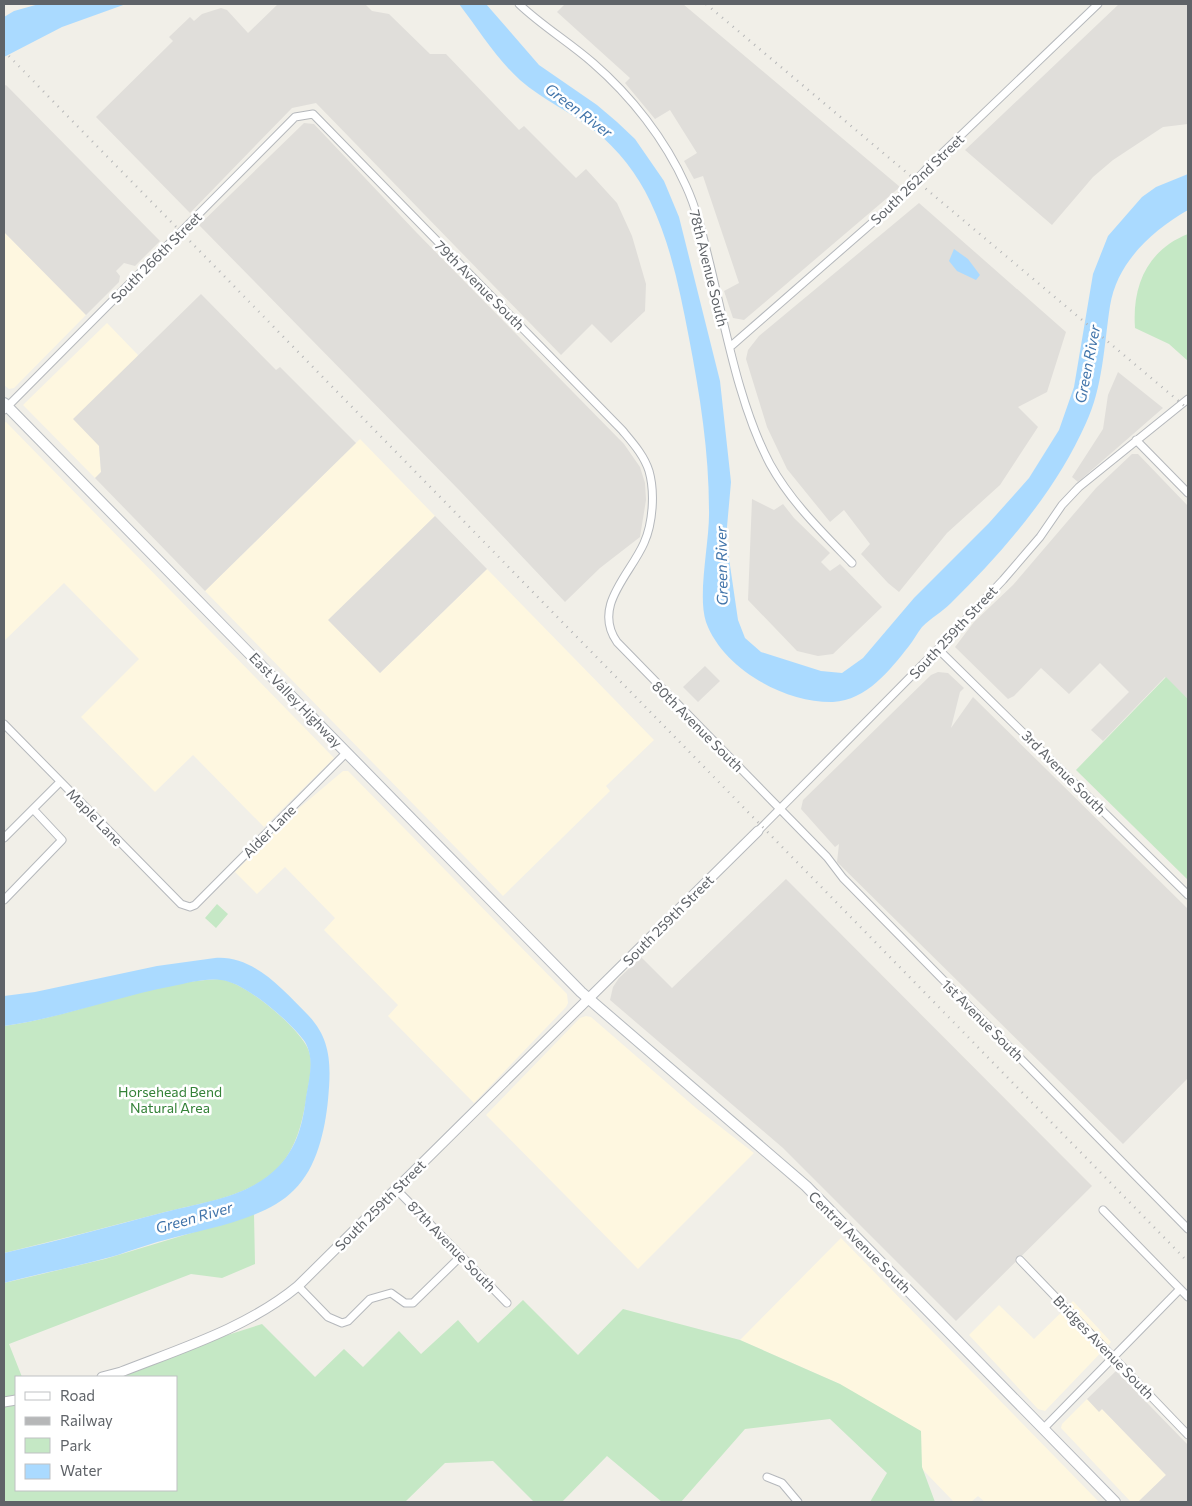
<svg xmlns="http://www.w3.org/2000/svg" width="1192" height="1506" viewBox="0 0 1192 1506" font-family="Commissioner,sans-serif">
<style>
.commercial{fill:#fef7e0}
.industrial{fill:#e0deda}
.green{fill:#c5e8c5}
.water{fill:#aadaff}
.lines{fill:none;stroke-linecap:round;stroke-linejoin:round}
.minor-casing{stroke:#b5b8bc;stroke-width:9}
.tertiary-casing{stroke:#b5b8bc;stroke-width:11}
.secondary-casing{stroke:#b6babf;stroke-width:12}
.minor{stroke:#fff;stroke-width:7}
.tertiary{stroke:#fff;stroke-width:9}
.secondary{stroke:#fff;stroke-width:10}
.rail{stroke:#b6b7b8;stroke-width:2.5;stroke-dasharray:1 6;stroke-linecap:butt}
.labels{text-anchor:middle;dominant-baseline:central;stroke-width:5;stroke-linejoin:round;paint-order:stroke}
.street-label{font-size:14px;fill:#5f6368;stroke:#fff}
.park-label{font-size:14px;fill:#348238;stroke:#fff}
.water-label{font-size:15px;font-style:italic;fill:#4174aa;stroke:#fff}
</style>
<rect width="100%" height="100%" fill="#f1efe8"/>
<path class="commercial" d="M4 232 86 315 14 388 9 389 4 385Z
M107 323 138 355 99 446 101 472 95 478 23 405Z
M6 422 334 758 264 827 193 755 155 792 81 717 139 659 64 583 4 641V423Z
M360 439 435 516 329 620 380 673 487 569 654 740 606 786 610 791 503 896 205 591Z
M343 771H348L567 994 568 1003 566 1007 474 1103 388 1016 398 1005 324 930 335 918 285 867 257 894 235 872 298 809Z
M586 1016 591 1017 696 1108 754 1153 638 1269 486 1115 580 1018Z
M841 1238 1099 1502H985L978 1496 971 1502H954L840 1384 740 1340Z
M1073 1301 1111 1342 1045 1411 1038 1409 969 1335 999 1305 1034 1339Z
M1087 1399 1099 1411 1102 1409 1166 1475 1138 1502H1131L1061 1428 1062 1424Z"/>
<path class="industrial" d="M278 4H365L372 11 389 14 430 54H446L519 130 524 126 576 178 586 169 617 203 632 236 646 284 645 311 611 343 592 324 561 355 316 103 292 108 190 213 96 117 173 41 169 37 190 17 194 21 202 14 221 8 227 10 248 33Z
M565 4H683L900 187 744 320 733 318 724 291 739 283 703 176 694 179 684 161 697 153 670 110 655 119 625 83 630 78 557 12Z
M1119 4H1188V124L1163 127 1113 160 1093 177 1052 225 965 150Z
M6 85 160 241 135 266 124 263 116 271 120 276 119 282 86 315 4 232V86Z
M304 123 314 124 416 232 624 444 640 467 645 483 646 500 640 537 600 568 565 602 460 491 199 225Z
M919 203 1066 332 1047 392 1018 407 1038 427 1000 485 947 533 899 592 888 583 861 554 870 544 844 510 830 522 787 469 767 427 746 359 748 350 759 336Z
M201 294 276 370 280 367 356 443 205 591 95 478 101 472 99 446 73 419Z
M1118 372 1163 408 1078 482 1072 477 1103 429 1108 395Z
M1132 454H1138L1188 506V699L1165 677 1103 741 1091 730 1129 692 1100 663 1069 694 1041 668 1014 696 1008 699 955 647 974 622 1013 585 1096 488Z
M752 499 774 510 783 504 794 518 830 553 821 562 830 571 840 564 882 607 833 654 818 656 797 651 748 600Z
M435 516 487 569 380 673 328 620Z
M705 666 720 681 698 702 683 687Z
M938 672 948 673 964 688 960 692 951 728 973 697 1188 909V1078L1123 1144 837 862 839 844 835 847 801 809 803 800 931 675Z
M786 879 1092 1186 956 1321 783 1148 610 1000 613 987 619 978 641 957 672 988Z
M1116 1371 1188 1445V1502H1138L1166 1475 1102 1409 1099 1412 1087 1399Z"/>
<path class="green" d="M1188 234V361L1169 344 1135 328C1132 286 1147 250 1188 234Z
M1166 677 1188 699V880L1076 770Z
M217 904 228 914 216 928 205 918Z
M220 979C246 983 293 1023 306 1045 316 1061 308 1083 306 1100 302 1124 296 1147 280 1166 251 1197 203 1202 165 1212 111 1226 58 1240 4 1253V1026C77 1016 146 982 220 979Z
M254 1214 255 1264 222 1278 191 1274 9 1344 22 1377H16V1490H176V1377H95L262 1324 315 1377 344 1349 363 1367 399 1331 421 1354 458 1320 478 1343 523 1300 578 1355 623 1309 740 1340 840 1384 921 1431 922 1467 935 1502H870L887 1473 830 1419 745 1429 681 1502H662L607 1456 562 1502H534L493 1461 445 1463 405 1502H4V1283L105 1259Z"/>
<path class="water" d="M39 4H126L62 27 4 57V17L14 11Z
M459 4H486L539 65 597 105 617 122 635 139 664 181 679 217 720 381 731 482 726 538 738 620 745 638 761 652 821 671 842 673 863 658 914 598 989 523 1029 478 1059 430 1074 387 1093 274 1108 236 1142 197 1156 187 1188 174V210C1152 231 1117 262 1110 306 1104 345 1103 387 1086 423 1056 491 1003 552 951 603 942 612 931 618 922 627 917 633 914 640 909 646 890 670 867 700 833 702 785 703 723 669 706 622 697 595 710 541 709 510 709 451 700 396 689 338 680 291 671 245 650 201 638 175 618 149 595 131 571 112 543 100 520 80 495 57 479 30 459 4Z
M954 249 968 259 980 275 976 280 957 271 949 261Z
M215 958C254 955 283 990 308 1015 332 1040 331 1067 328 1100 325 1130 317 1168 294 1190 265 1220 204 1229 165 1240 144 1245 124 1254 103 1259 70 1268 37 1274 4 1283V1253C58 1241 111 1226 165 1212 203 1202 250 1197 279 1166 297 1147 303 1123 306 1097 309 1079 315 1059 305 1042 292 1023 245 982 221 980 205 978 188 983 173 986 116 997 61 1018 4 1026V996L35 992 157 966Z"/>
<g class="lines">
<g class="minor-casing">
<path id="minor" d="M519 4C542 26 569 42 593 63 631 96 665 139 686 186 698 212 704 241 711 269 726 331 740 408 770 464 791 502 822 532 852 563
M730 347 896 202 932 163 1098 4
M4 410 295 117 313 114 622 430C632 442 644 455 649 471 655 492 653 523 644 543 630 575 592 606 617 642L827 857 843 878 1188 1229
M1136 440 1188 493
M938 649 1188 895
M4 724 181 904 190 907 195 905 347 752
M758 831 938 649 1003 580 1040 537 1062 505 1079 487 1188 399
M4 838 60 782
M4 900 62 840 33 809
M396 1189 507 1303
M1103 1210 1188 1297
M1020 1260 1188 1435
M298 1286 328 1317 342 1323 348 1321 370 1299 391 1293 405 1303H413L461 1256
M1044 1428 1180 1289
M767 1477 782 1483 798 1502"/>
</g>
<g class="tertiary-casing">
<path id="tertiary" d="M102 1377 121 1372C182 1348 247 1328 298 1286L758 831
M4 1402 16 1400"/>
</g>
<g class="secondary-casing">
<path id="secondary" d="M4 403 581 992 806 1186 1115 1502"/>
</g>
<use href="#minor" class="minor"/>
<use href="#tertiary" class="tertiary"/>
<use href="#secondary" class="secondary"/>
<path class="rail" d="M706 4 1188 409
M4 51 1188 1262"/>
</g>
<g class="labels">
<g class="street-label">
<text transform="translate(917 179) rotate(-44)">South 262nd Street</text>
<text transform="translate(156 257) rotate(-45)">South 266th Street</text>
<text transform="translate(709 268) rotate(76)">78th Avenue South</text>
<text transform="translate(480 285) rotate(45)">79th Avenue South</text>
<text transform="translate(953 632) rotate(-47)">South 259th Street</text>
<text transform="translate(296 700) rotate(46)">East Valley Highway</text>
<text transform="translate(698 726) rotate(45)">80th Avenue South</text>
<text transform="translate(1064 772) rotate(45)">3rd Avenue South</text>
<text transform="translate(95 817) rotate(46)">Maple Lane</text>
<text transform="translate(269 831) rotate(-45)">Alder Lane</text>
<text transform="translate(668 920) rotate(-45)">South 259th Street</text>
<text transform="translate(983 1020) rotate(45)">1st Avenue South</text>
<text transform="translate(380 1205) rotate(-45)">South 259th Street</text>
<text transform="translate(860 1242) rotate(45)">Central Avenue South</text>
<text transform="translate(452 1246) rotate(46)">87th Avenue South</text>
<text transform="translate(1104 1347) rotate(46)">Bridges Avenue South</text>
</g>
<g class="park-label">
<text x="170" y="1091">Horsehead Bend<tspan x="170" dy="16">Natural Area</tspan></text>
</g>
<g class="water-label">
<text transform="translate(579 110) rotate(37)">Green River</text>
<text transform="translate(1087 364) rotate(-79)">Green River</text>
<text transform="translate(721 566) rotate(-91)">Green River</text>
<text transform="translate(194 1217) rotate(-16)">Green River</text>
</g>
</g>
<rect width="1192" height="1506" fill="none" stroke="#5f6368" stroke-width="10"/>
<rect x="15" y="1376" width="162" height="115" fill="#ffffff" stroke="#bfc1c3"/>
<rect x="25" y="1392" width="25" height="8" fill="#ffffff" stroke="#bfc1c3"/>
<text x="60" y="1401" font-size="15" fill="#5f6368">Road</text>
<rect x="25" y="1417" width="25" height="8" fill="#b6b7b8" stroke="#bfc1c3"/>
<text x="60" y="1426" font-size="15" fill="#5f6368">Railway</text>
<rect x="25" y="1438" width="25" height="15" fill="#c5e8c5" stroke="#bfc1c3"/>
<text x="60" y="1451" font-size="15" fill="#5f6368">Park</text>
<rect x="25" y="1464" width="25" height="15" fill="#aadaff" stroke="#bfc1c3"/>
<text x="60" y="1476" font-size="15" fill="#5f6368">Water</text>
</svg>
